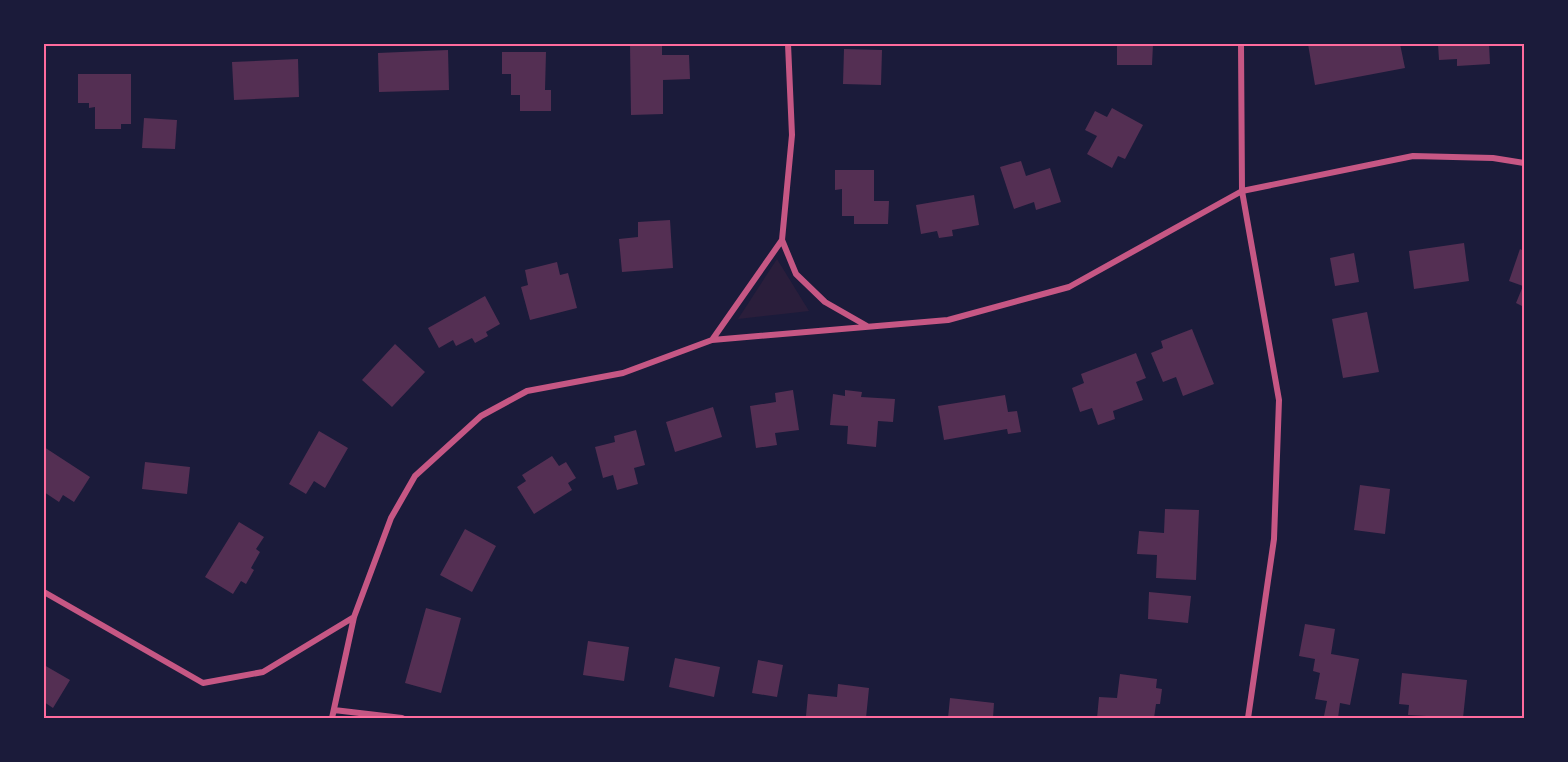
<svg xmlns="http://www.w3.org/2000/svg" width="1568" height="762" viewBox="0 0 1568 762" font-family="'Nunito Sans',sans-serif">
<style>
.green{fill:#2a1e3b}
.building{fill:#542f53}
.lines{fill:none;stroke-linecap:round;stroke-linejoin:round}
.minor{stroke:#c65784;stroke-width:6}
.neatline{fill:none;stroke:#ff6b9d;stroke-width:2}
</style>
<rect width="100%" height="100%" fill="#1b1b3a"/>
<path class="green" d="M777 259 809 311 738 319Z"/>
<path class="building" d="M630 44H662V55H689L690 79 663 80V114L631 115Z
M1117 44H1153L1152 65H1117Z
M1308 44H1400L1405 68 1315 85Z
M1438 44H1489L1490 64 1457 66V59L1439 60Z
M844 49 882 50 881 85 843 84Z
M448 50 449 90 379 92 378 53Z
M502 52H546L545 90H551V111H520V95H511V74H502Z
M298 59 299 97 234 100 232 62Z
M78 74H131V124H121V129H95V107L89 108V103H78Z
M1112 108 1143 125 1125 159 1118 156 1112 168 1087 154 1097 136 1085 130 1095 111 1107 117Z
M144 118 177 120 175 149 142 148Z
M1021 161 1026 176 1050 168 1061 202 1036 210 1034 202 1014 209 1000 167Z
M835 170H874V201H889L888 224H854V216H842V189L835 190Z
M974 195 979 225 952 230 953 236 939 238 937 231 921 234 916 205Z
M670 220 673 268 622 272 619 239 638 237V222Z
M1464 243 1469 281 1414 289 1409 251Z
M1520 249 1524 251V307L1516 303 1523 286 1509 281Z
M1354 253 1359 282 1335 286 1330 258Z
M557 262 560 275 568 273 577 308 530 320 521 287 528 285 525 270Z
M485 296 500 324 486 332 488 336 475 343 472 338 456 346 453 340 439 348 428 328Z
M1367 312 1379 372 1343 378 1332 319Z
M1192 329 1214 384 1183 396 1176 377 1163 382 1151 353 1163 348 1161 341Z
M395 344 425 372 392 407 362 380Z
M1136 353 1146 378 1136 382 1143 400 1113 411 1115 419 1098 425 1092 408 1080 412 1072 388 1084 383 1081 374Z
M793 390 799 430 775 433 777 445 756 448 750 406 776 402 775 393Z
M845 390 862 392 861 397 895 399 893 422 878 421 876 447 847 444 848 426 830 425 833 394 845 396Z
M1005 395 1008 412 1017 411 1021 432 1008 434 1007 429 944 440 938 406Z
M713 407 722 437 675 452 666 422Z
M636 430 645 465 634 468 638 484 617 490 613 475 603 478 595 447 615 442 614 436Z
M319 431 348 448 325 488 314 481 306 494 289 484Z
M44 447 90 477 74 502 63 495 59 502 44 492Z
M552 456 559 466 566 462 576 478 568 483 572 490 534 514 517 487 526 481 522 475Z
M145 462 190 467 187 494 142 489Z
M1360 485 1390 489 1385 534 1354 530Z
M1165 509 1199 510 1196 580 1156 578 1157 555 1137 554 1139 531 1164 533Z
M239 522 264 537 256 549 260 552 251 568 254 570 246 584 241 581 233 594 205 577Z
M465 529 496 546 472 592 440 575Z
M1149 592 1191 596 1188 623 1148 619Z
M426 608 461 618 441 693 405 683Z
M1305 624 1335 629 1331 654 1359 659 1350 705 1340 703 1338 718 1324 716 1327 701 1315 699 1320 673 1313 671 1315 659 1299 656Z
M588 641 629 647 624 681 583 675Z
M675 658 720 667 714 697 669 687Z
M758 660 783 665 777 697 752 693Z
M44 665 70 680 53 708 44 702Z
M1402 673 1467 680 1463 718 1408 715 1409 705 1399 704Z
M1120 674 1157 679 1156 688 1162 689 1160 704H1156L1154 718H1097L1099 697 1117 698Z
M838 684 869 688 866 718 806 716 808 694 837 697Z
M950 698 994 703 993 718H948Z"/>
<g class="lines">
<path class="minor" d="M1241 44 1242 191 1279 400 1274 539 1248 718
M782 240 796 274 825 302 867 326
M712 340 948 320 1069 287 1242 191 1413 156 1493 158 1524 163
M44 592 203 683 263 672 354 617
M334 710 402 718
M332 718 354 617 391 518 415 476 481 416 527 391 623 373 712 340 782 240 792 135 788 44"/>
</g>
<rect width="1568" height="762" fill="none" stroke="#1b1b3a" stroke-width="90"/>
<rect x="45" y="45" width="1478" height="672" class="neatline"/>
</svg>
